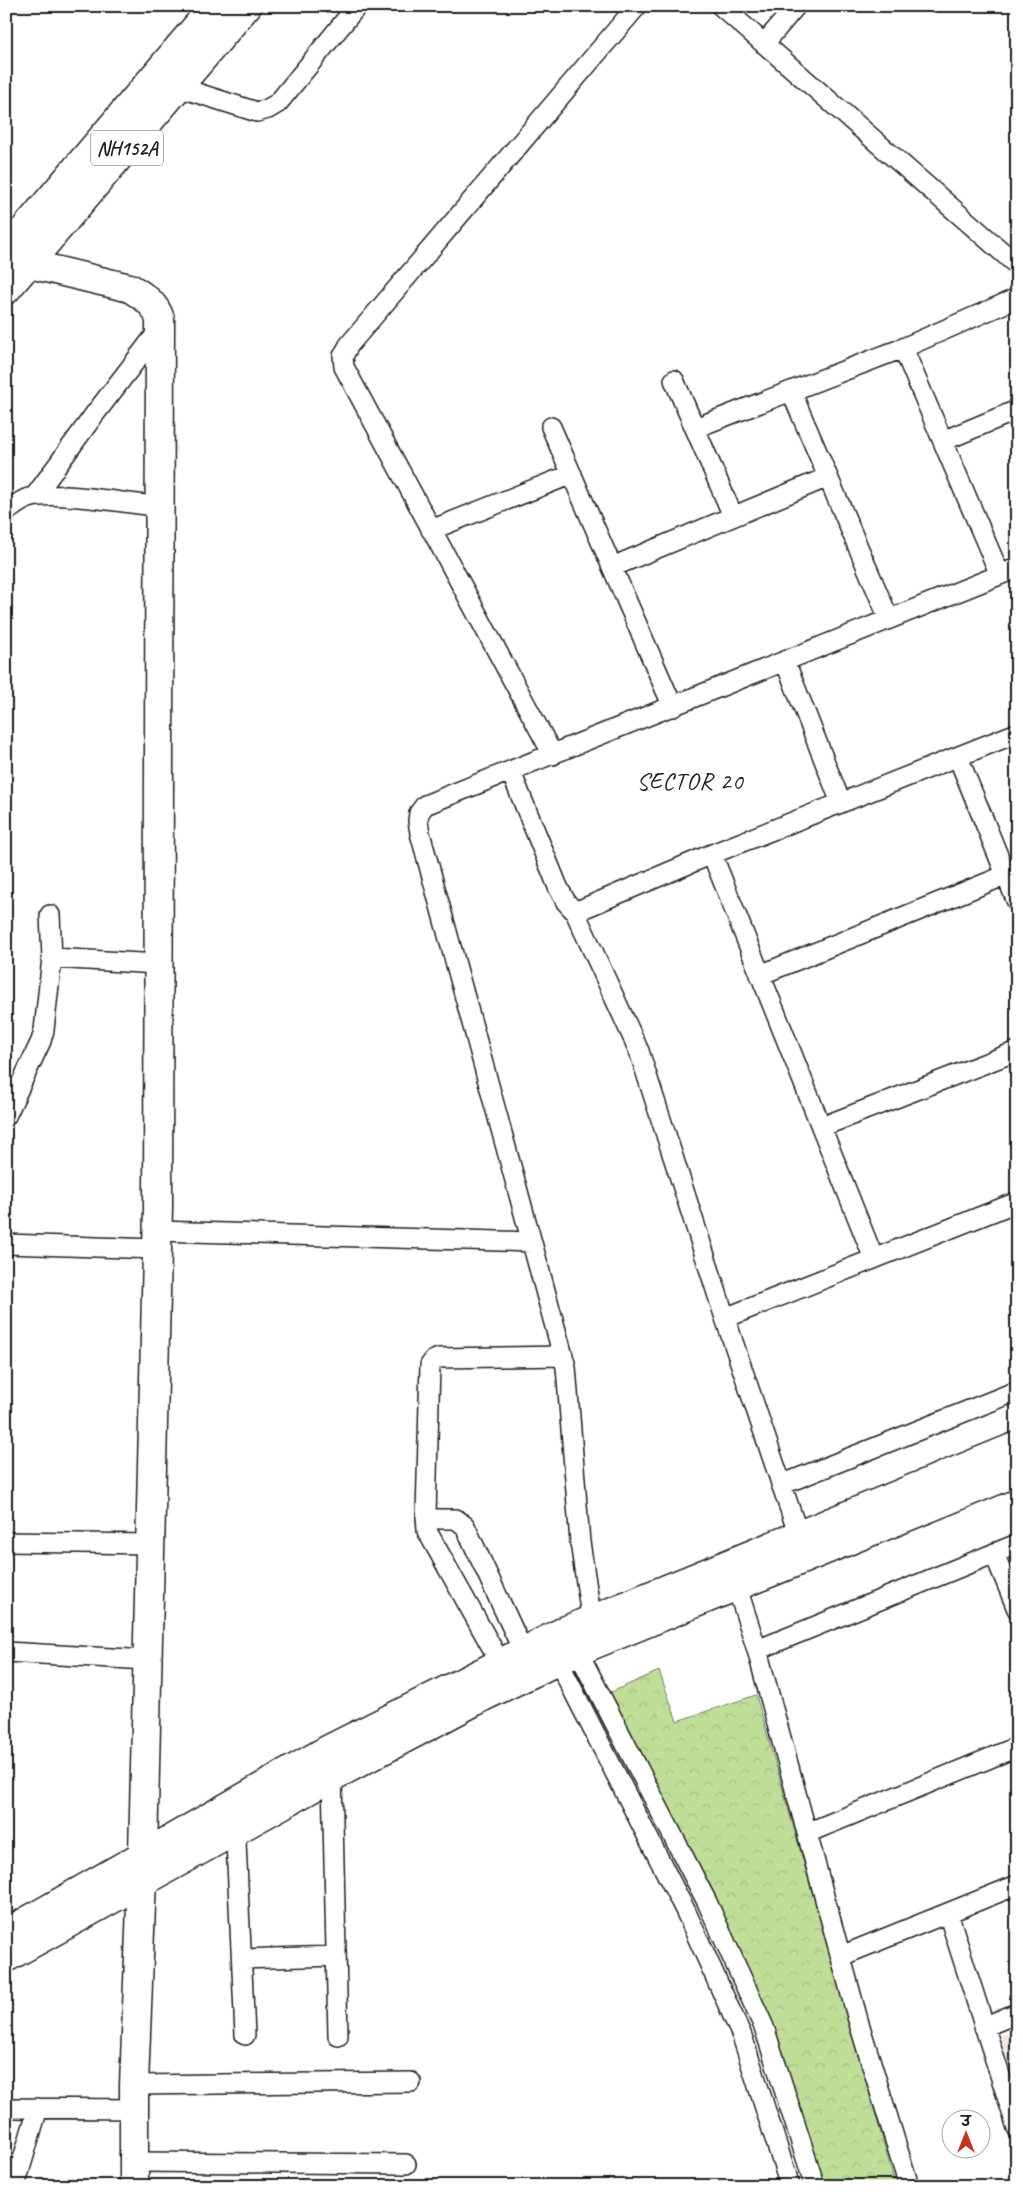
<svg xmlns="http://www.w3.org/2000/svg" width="1023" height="2192" viewBox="0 0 1023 2192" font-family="Caveat,'Playpen Sans Deva',sans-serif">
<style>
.built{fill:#f6e5e2}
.park{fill:url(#park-crowns);stroke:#6e7e5a}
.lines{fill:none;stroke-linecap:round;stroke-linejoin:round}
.street-casing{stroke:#1c1c1c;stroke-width:22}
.secondary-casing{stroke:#1c1c1c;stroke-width:31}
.highway-casing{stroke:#1c1c1c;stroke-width:31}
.street{stroke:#fff;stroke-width:19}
.secondary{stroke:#fff;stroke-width:28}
.highway{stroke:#fff;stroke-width:28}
.labels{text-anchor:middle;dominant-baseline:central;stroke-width:5;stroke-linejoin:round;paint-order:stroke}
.shield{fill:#fff;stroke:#606060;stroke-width:1}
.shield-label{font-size:20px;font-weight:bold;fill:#1c1c1c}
.quarter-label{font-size:24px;letter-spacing:1px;fill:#1c1c1c;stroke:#fff}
</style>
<defs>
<pattern id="park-crowns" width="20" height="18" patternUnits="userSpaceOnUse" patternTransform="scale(1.25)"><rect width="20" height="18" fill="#bfdf99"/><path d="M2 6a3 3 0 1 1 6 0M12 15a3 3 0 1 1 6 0" fill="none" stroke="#a4bf83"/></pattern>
</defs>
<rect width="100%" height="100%" fill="#fff"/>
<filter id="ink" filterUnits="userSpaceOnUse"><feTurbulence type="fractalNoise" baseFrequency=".02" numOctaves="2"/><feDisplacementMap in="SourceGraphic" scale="10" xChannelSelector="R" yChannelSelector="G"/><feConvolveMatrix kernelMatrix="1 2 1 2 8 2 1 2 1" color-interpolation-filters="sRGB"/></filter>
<g filter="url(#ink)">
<path class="built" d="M1017 2029V2086L1000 2036Z"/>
<path class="park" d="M659 1671 677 1721 756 1695 896 2186H823L609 1693Z"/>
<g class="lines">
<g class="street-casing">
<path id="street" d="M721 6 1017 265
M764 44 796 6
M178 87 257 112 268 109 278 103 357 6
M903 348 1000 575
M674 380 733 516
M791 391 889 619
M551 427 673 707
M695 428 903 348 1017 298
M943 441 1017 410
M35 496 94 415 160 329
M6 512C13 507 21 500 29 498 52 490 133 504 161 507
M431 530 572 474
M612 567 828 477
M785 661 841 803
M553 755 344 367 343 356 349 345 637 6
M958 757 1017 902
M511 772 558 887 566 902 575 912 639 1051 725 1318 802 1545
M712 854 874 1259
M575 912 712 854 1017 733
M52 958 159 964
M760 975 1006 875
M6 1116 41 1041 44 1030 52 958 50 915
M821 1127 1017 1051
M157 1231 532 1242
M6 1244 157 1249
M725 1318 1017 1202
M781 1485 1017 1391
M426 1519H456L465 1526 523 1651
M6 1542 150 1544
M994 1553 1017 1609
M733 1575 757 1650 858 2020 909 2186
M593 1629 580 1542 566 1367 420 833 418 821 419 813 425 805 1017 568
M573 1642 707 1902 764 2027 815 2186
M757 1650 1017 1544
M553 1651 686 1912 742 2036 790 2186
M6 1652 147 1660
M500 1662 427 1531 426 1514 430 1365 434 1360 439 1358 563 1356
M332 1777 338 2036
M235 1820 245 2035
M807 1833 1017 1747
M948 1913 1017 2128
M841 1956 1017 1885
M243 1959 335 1956
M984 2027 1017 2013
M134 2085 411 2082
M6 2108 134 2109
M134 2162 406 2164
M15 2186 38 2108"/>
</g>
<g class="secondary-casing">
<path id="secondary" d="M8 259 130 288C144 297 155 303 160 319L158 1208 143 1854 134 2085V2186
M6 1933 329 1749 566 1630 1017 1446
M6 1958 332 1777 485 1696 578 1651 1017 1472"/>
</g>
<g class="highway-casing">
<path id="highway" d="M6 251 214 6
M6 290 247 6"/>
</g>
<use href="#street" class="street"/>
<use href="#secondary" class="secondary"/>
<use href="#highway" class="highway"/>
</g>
</g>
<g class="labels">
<rect class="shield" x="91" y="130.5" width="72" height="35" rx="4"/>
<g class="shield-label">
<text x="127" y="148">NH152A</text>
</g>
<g class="quarter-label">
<text x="690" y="781">SECTOR 20</text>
</g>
</g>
<rect width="1023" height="2192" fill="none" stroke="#fff" stroke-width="25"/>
<rect x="12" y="12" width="998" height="2167" fill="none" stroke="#1c1c1c" stroke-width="2" filter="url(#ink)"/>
<g transform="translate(966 2134)"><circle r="24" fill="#ffffff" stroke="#a4a4a4"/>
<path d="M0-4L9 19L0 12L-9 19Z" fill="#c8321e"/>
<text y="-8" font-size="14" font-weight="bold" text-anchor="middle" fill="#1c1c1c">उ</text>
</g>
</svg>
